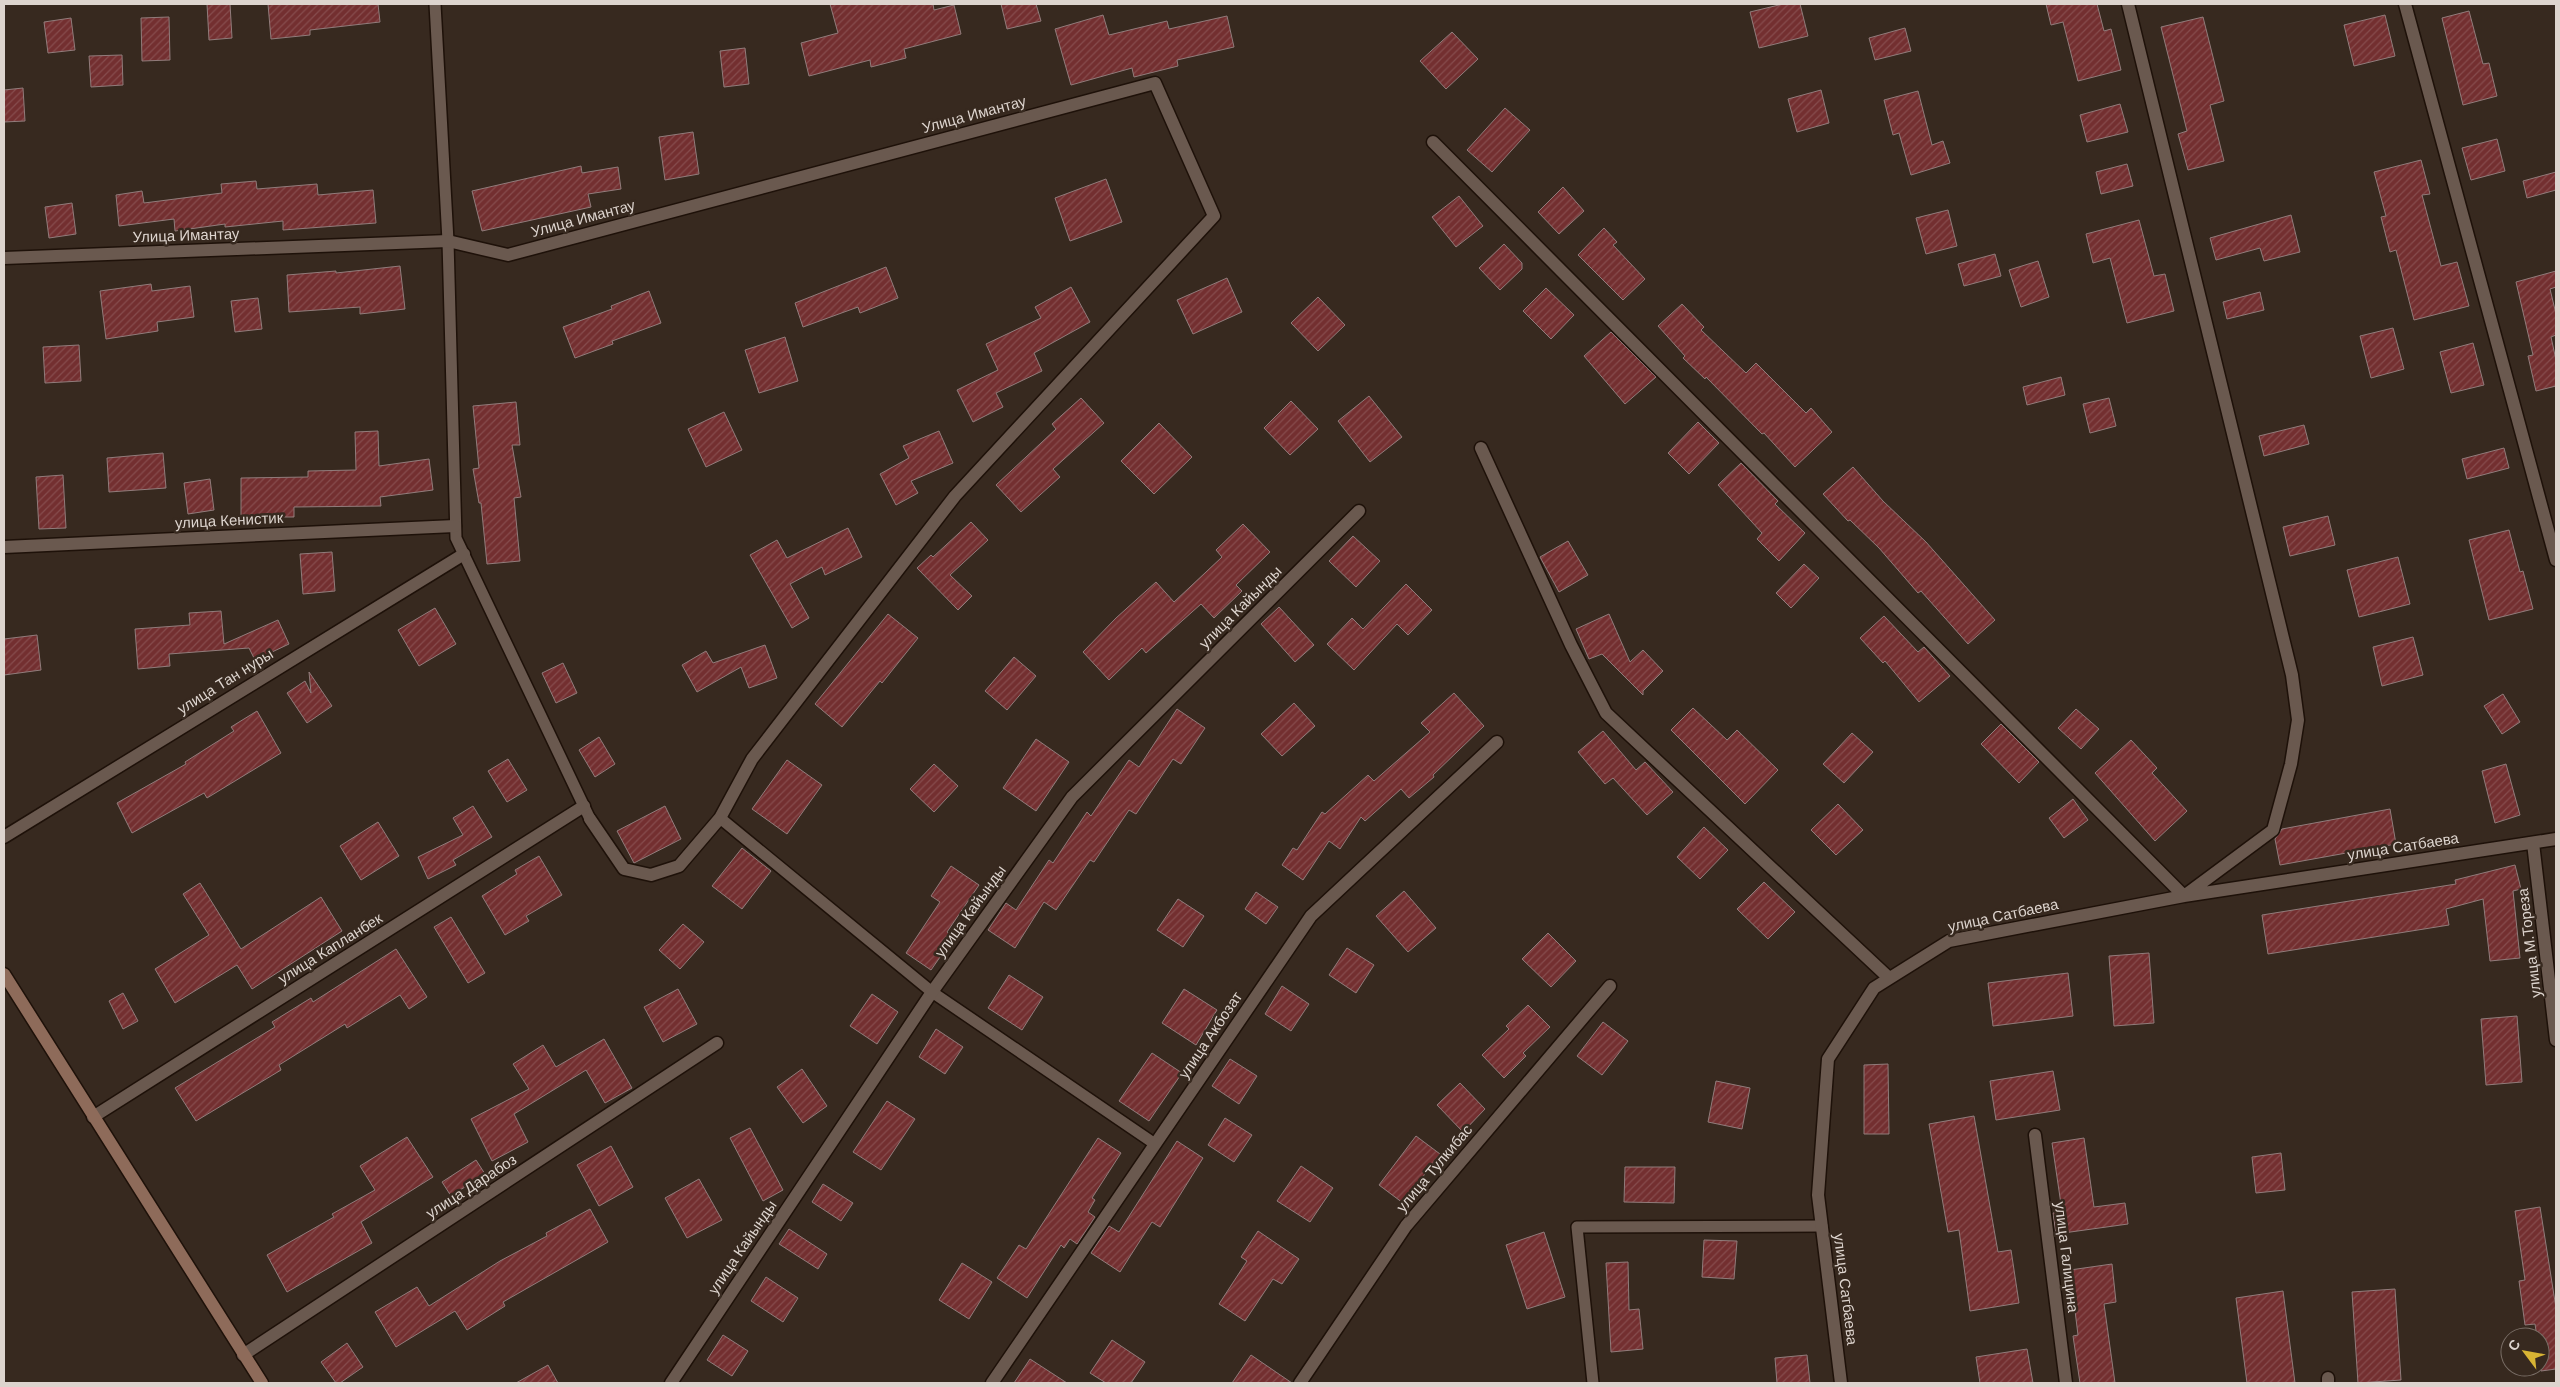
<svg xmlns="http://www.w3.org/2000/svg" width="2560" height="1387" viewBox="0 0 2560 1387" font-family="Arial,sans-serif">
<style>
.building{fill:url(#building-hatch);stroke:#917c7b}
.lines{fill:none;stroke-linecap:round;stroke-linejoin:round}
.lane-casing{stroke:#1e1109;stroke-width:14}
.street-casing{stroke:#1e1109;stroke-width:15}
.secondary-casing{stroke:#1e1109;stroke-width:15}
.lane{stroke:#6a594f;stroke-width:11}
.street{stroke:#6a594f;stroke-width:12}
.secondary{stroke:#8e6b5a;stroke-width:12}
.labels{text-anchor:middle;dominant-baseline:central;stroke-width:5;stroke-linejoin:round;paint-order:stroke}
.street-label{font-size:15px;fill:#ddd4ce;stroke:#37291f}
</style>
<defs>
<pattern id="building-hatch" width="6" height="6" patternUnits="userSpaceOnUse" patternTransform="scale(1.25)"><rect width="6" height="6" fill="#732f30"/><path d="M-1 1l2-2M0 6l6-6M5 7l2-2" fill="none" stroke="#864c4d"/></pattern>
</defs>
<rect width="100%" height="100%" fill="#37291f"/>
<path class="building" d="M207 4H230L232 38 209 40Z
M268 4H378L380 22 310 30V35L271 39Z
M830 4H933L934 10 954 5 961 34 904 49 906 58 871 67 870 60 809 76 801 43 838 33Z
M1001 4H1036L1041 21 1007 29Z
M1783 4H1800L1808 36 1759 48 1750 12Z
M2046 4H2097L2104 31 2111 29 2121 70 2078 81 2063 22 2051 25Z
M2469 11 2483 64 2489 63 2497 96 2463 105 2442 18Z
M1103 15 1109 35 1167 21 1169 29 1227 16 1234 47 1177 60 1178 66 1134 77 1132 68 1071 85 1055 29Z
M2385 15 2395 56 2354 66 2344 25Z
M169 17 170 60 142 61 141 18Z
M2203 17 2224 101 2210 105 2224 161 2188 170 2178 134 2187 131 2161 27Z
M71 18 75 50 48 53 44 22Z
M1905 28 1911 51 1875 60 1869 38Z
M1452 32 1478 59 1446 89 1420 61Z
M745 48 749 84 724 87 720 51Z
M122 55 123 85 91 87 89 56Z
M23 88 25 121 4 122V90Z
M1821 90 1829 123 1797 132 1788 99Z
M1918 91 1932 145 1943 141 1950 163 1911 175 1899 133 1893 135 1884 100Z
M2120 104 2128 132 2087 142 2080 115Z
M1505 108 1530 130 1492 172 1467 150Z
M693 132 699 174 665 180 659 137Z
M2497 139 2505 171 2471 180 2462 148Z
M2421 160 2430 194 2422 195 2441 266 2457 262 2469 306 2414 320 2396 250 2390 252 2381 217 2386 216 2374 172Z
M2127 164 2133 186 2101 194 2096 172Z
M581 166 582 173 618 167 621 189 588 194 591 207 482 231 472 191Z
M2556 172V190L2527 198 2523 181Z
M1106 179 1122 222 1070 241 1055 198Z
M256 181 257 189 317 184 318 195 373 190 376 223 283 230V221L225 227V224L175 231 174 219 119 226 116 195 142 191 144 203 222 193 221 184Z
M1563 187 1584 211 1559 234 1538 212Z
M1459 196 1483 226 1456 247 1432 217Z
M72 203 76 234 49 238 45 207Z
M1948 210 1957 246 1926 254 1916 218Z
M2291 215 2300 252 2264 261 2260 248 2216 260 2210 238Z
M2139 220 2154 276 2165 274 2174 311 2127 323 2110 258 2093 263 2086 234Z
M1604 228 1617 242 1613 245 1645 279 1623 300 1578 255Z
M1504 244 1522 263V269L1500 290 1479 268Z
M1995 254 2001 276 1964 286 1958 264Z
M2038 261 2049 297 2021 307 2009 270Z
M400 266 405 309 360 314V307L289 312 287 275 336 271V273Z
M886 267 898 298 860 313 858 307 803 327 795 303Z
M2556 271V287L2550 289 2556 314V335L2551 337 2556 360V386L2536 391 2528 356 2533 355 2516 282Z
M1227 278 1242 312 1193 334 1177 300Z
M151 284 152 291 190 286 194 317 157 322 158 331 106 339 100 291Z
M1071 287 1090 322 1034 353 1042 371 996 393 1003 407 973 422 957 390 998 370 986 344 1041 318 1035 307Z
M1546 288 1574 315 1551 339 1523 311Z
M649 291 661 323 612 341 613 344 575 358 563 327 612 309 611 306Z
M2260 292 2264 310 2227 319 2223 302Z
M1318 297 1345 325 1318 351 1291 323Z
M258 298 262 329 235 332 231 301Z
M1682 304 1704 327 1701 330 1746 373 1756 363 1806 413 1811 408 1832 432 1795 467 1764 433 1762 434 1706 377 1705 379 1683 358 1685 356 1658 326Z
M2393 328 2404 369 2371 378 2360 336Z
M1611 332 1656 377 1625 404 1584 356Z
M785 337 798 381 759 393 745 350Z
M2473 343 2484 385 2451 393 2440 352Z
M79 345 81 381 45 383 43 347Z
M2061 377 2065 395 2027 405 2023 387Z
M1369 396 1402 437 1370 462 1338 421Z
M1081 398 1104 423 1053 469 1060 477 1021 512 996 485 1056 429 1052 424Z
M2109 398 2116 426 2090 433 2083 404Z
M1291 401 1318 429 1290 455 1264 428Z
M516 402 520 445H512L521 497 514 498 520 561 487 564 481 503H479L473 469 479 468 473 406Z
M724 412 742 450 706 467 688 429Z
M1698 422 1719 443 1689 474 1668 453Z
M1159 423 1192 457 1154 494 1121 461Z
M2304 425 2309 444 2264 456 2259 436Z
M378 431 379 466 429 459 433 490 380 497 381 506 294 507V517H241V478L308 477V471L356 470 355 432Z
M939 431 953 463 911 481 918 493 896 505 880 474 909 458 903 446Z
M2504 448 2509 468 2467 479 2462 459Z
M163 453 166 488 109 492 107 458Z
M1741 463 1778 501 1775 504 1805 533 1779 561 1757 539 1762 533 1718 485Z
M1853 467 1883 501 1926 542 1995 620 1968 644 1921 591 1918 593 1879 548 1850 520 1848 521 1823 494Z
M63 475 66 528 39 529 36 477Z
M210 479 214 510 188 514 184 483Z
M2328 516 2335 545 2290 556 2283 527Z
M971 522 988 540 950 575 972 596 958 610 917 568 931 555 933 557Z
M1243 524 1270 552 1236 585 1242 591 1214 618 1201 604 1146 653 1142 648 1109 680 1083 652 1116 618 1156 582 1174 602 1222 557 1216 550Z
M848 528 862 557 825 575 822 567 790 584 809 618 792 628 750 555 777 540 787 558Z
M2509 530 2520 572 2523 571 2533 609 2489 620 2469 540Z
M1353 536 1380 561 1356 587 1329 561Z
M1568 541 1588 575 1559 592 1540 557Z
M332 552 335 591 303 594 300 554Z
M2398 557 2410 604 2359 617 2347 570Z
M1804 564 1819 578 1791 608 1776 593Z
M1406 584 1432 610 1408 635 1397 624 1354 670 1327 644 1352 618 1363 629Z
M1279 607 1314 645 1295 662 1261 624Z
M435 608 456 644 419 666 398 630Z
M221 611 224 644 278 620 289 644 255 660 249 648 169 654 170 666 138 669 135 629 190 625 189 613Z
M888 614 918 638 882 683 880 681 842 727 815 704Z
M1609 614 1630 662 1643 650 1663 671 1643 691V695L1602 654 1589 659 1576 629Z
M1884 616 1918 652 1924 647 1950 676 1919 702 1885 661 1883 663 1860 638Z
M37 635 41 670 4 675V639Z
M2413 637 2423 675 2382 686 2373 647Z
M765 645 777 678 749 688 741 667 697 692 682 665 706 651 713 663Z
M1014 657 1036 676 1007 710 985 691Z
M563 663 577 693 556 703 542 673Z
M309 672 332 706 307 723 287 693 305 681 311 693Z
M1454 693 1484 726 1433 775 1434 777 1409 798 1401 789 1365 821 1361 817 1340 849 1329 841 1303 880 1282 865 1293 848 1297 850 1322 812 1325 814 1368 775 1374 781 1430 732 1421 723Z
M2503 694 2520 722 2502 734 2484 706Z
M1294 703 1315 726 1282 756 1261 734Z
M1693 708 1727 740 1737 730 1778 770 1745 804 1671 730Z
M1177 709 1205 728 1181 764 1173 759 1136 814 1129 810 1094 862 1090 860 1056 910 1044 902 1015 948 988 930 1006 903 1016 910 1049 860 1053 863 1087 812 1091 816 1129 760 1139 767Z
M2076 709 2099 729 2081 749 2058 728Z
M257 711 281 753 207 798 204 793 132 833 117 803 186 764 185 762 234 731 231 727Z
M2001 724 2039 762 2019 783 1981 744Z
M1603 731 1636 770 1645 762 1673 792 1647 815 1613 778 1605 784 1578 752Z
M1852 733 1873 752 1844 783 1823 764Z
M599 737 615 764 595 777 579 750Z
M1036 739 1069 762 1036 811 1003 788Z
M2131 740 2157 768 2152 773 2187 811 2155 841 2095 773Z
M508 759 527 790 507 802 488 771Z
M787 760 822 785 787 834 752 809Z
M934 764 958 786 934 812 910 789Z
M2506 764 2520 815 2495 823 2482 771Z
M2073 799 2088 820 2064 838 2049 818Z
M1838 804 1863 830 1836 855 1811 830Z
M473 806 492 837 453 860 456 865 428 879 418 857 463 835 453 818Z
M665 806 681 839 634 863 617 831Z
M2390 809 2396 844 2280 865 2275 839 2282 829Z
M378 822 399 856 361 880 340 846Z
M1704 827 1728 850 1700 879 1677 857Z
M742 848 771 871 742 909 712 886Z
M539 856 562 895 526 916 529 921 505 935 482 896 517 874 515 870Z
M2515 865 2521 889 2513 891 2520 958 2490 961 2483 899 2446 909 2449 925 2268 954 2262 915 2456 884 2455 880Z
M951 866 979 885 947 932 954 937 931 970 906 953 940 902 931 896Z
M1764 882 1795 912 1768 939 1737 909Z
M200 883 241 949 321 897 342 931 252 989 237 965 175 1003 155 969 209 935 183 894Z
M1404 891 1436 928 1408 952 1376 916Z
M1256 892 1278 907 1266 924 1245 909Z
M1178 899 1204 916 1183 947 1157 930Z
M451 917 485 973 468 983 434 927Z
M683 924 704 942 680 969 659 950Z
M1548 933 1576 961 1551 987 1522 959Z
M1347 948 1374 965 1356 993 1329 975Z
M396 949 427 997 409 1009 400 995 347 1028 345 1024 279 1065 281 1070 196 1121 175 1088 275 1027 272 1022 311 998 313 1002Z
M2149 953 2154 1023 2114 1026 2109 956Z
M2068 973 2073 1016 1993 1026 1988 983Z
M1009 975 1043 997 1022 1030 988 1008Z
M1282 986 1309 1004 1291 1031 1265 1014Z
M678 989 697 1024 663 1042 644 1007Z
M1184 989 1217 1010 1196 1045 1162 1023Z
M123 993 138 1021 123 1029 109 1001Z
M872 994 898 1012 877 1044 850 1026Z
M1528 1005 1550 1027 1523 1053 1526 1056 1504 1078 1482 1055 1509 1029 1506 1026Z
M2517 1016 2522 1082 2486 1085 2481 1019Z
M1603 1022 1628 1041 1602 1075 1577 1056Z
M936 1029 963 1047 945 1074 919 1057Z
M604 1039 632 1088 605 1103 586 1070 514 1114 528 1142 492 1161 471 1119 529 1089 513 1064 543 1045 556 1067Z
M1152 1053 1182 1073 1149 1121 1119 1101Z
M1230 1059 1257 1076 1239 1104 1212 1086Z
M1888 1064 1889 1134H1864V1065Z
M802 1069 827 1106 803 1123 777 1087Z
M2053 1071 2060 1110 1996 1120 1990 1081Z
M1716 1081 1750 1088 1742 1129 1708 1122Z
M1460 1083 1485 1109 1463 1132 1437 1105Z
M887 1101 915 1119 881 1170 853 1152Z
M1974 1116 1998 1252 2011 1250 2019 1303 1970 1311 1959 1230 1948 1232 1929 1124Z
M1225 1118 1252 1135 1234 1162 1208 1145Z
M750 1128 783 1190 763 1201 730 1138Z
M1416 1136 1440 1154 1403 1203 1379 1185Z
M407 1137 433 1177 361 1222 372 1243 287 1292 267 1255 334 1217 332 1214 375 1190 360 1166Z
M1098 1138 1121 1153 1092 1198 1095 1200 1088 1212 1095 1217 1077 1244 1070 1239 1064 1248 1061 1245 1027 1298 997 1278 1019 1245 1026 1249Z
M2084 1138 2094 1207 2125 1203 2128 1224 2056 1234 2053 1213 2062 1211 2052 1143Z
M1177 1141 1203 1158 1160 1227 1152 1222 1120 1272 1091 1253 1109 1226 1119 1232Z
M611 1146 633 1187 599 1206 577 1165Z
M2281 1153 2285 1190 2256 1193 2252 1157Z
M476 1160 485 1174 451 1196 442 1182Z
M1301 1166 1333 1188 1310 1222 1277 1201Z
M1625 1167H1675L1674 1203 1624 1202Z
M699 1179 722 1220 687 1238 665 1198Z
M823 1184 853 1203 841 1221 812 1202Z
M2540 1207 2556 1308V1369L2541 1371 2540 1337H2537L2535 1324 2525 1325 2519 1281 2525 1280 2515 1211Z
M590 1209 608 1242 503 1302 505 1306 467 1330 455 1311 396 1347 375 1312 417 1287 429 1306 500 1261 547 1236 546 1233Z
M789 1229 827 1254 818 1269 779 1244Z
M1258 1231 1299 1259 1282 1284 1273 1279 1245 1321 1219 1304 1247 1261 1241 1257Z
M1544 1232 1565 1297 1527 1309 1506 1245Z
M1704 1240 1737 1241 1734 1279 1702 1277Z
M1628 1262 1629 1310 1639 1309 1643 1349 1611 1352 1606 1263Z
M962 1263 992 1282 969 1319 939 1300Z
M2112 1264 2116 1302 2104 1304 2115 1383H2080L2073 1336 2078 1335 2070 1270Z
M766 1277 798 1298 783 1322 751 1301Z
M2395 1289 2401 1380 2358 1383 2352 1292Z
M2283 1291 2295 1383H2247L2236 1298Z
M723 1335 748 1351 732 1376 707 1360Z
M1112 1340 1145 1362 1131 1383H1106L1090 1373Z
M347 1343 363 1367 340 1383H336L321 1362Z
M2027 1349 2033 1383H1980L1976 1357Z
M1251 1355 1292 1383H1232Z
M1807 1355 1810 1383H1777L1775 1358Z
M1030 1359 1067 1383H1014Z
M548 1365 558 1383H516Z"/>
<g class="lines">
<g class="lane-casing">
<path id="lane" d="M435 4 448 241 456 538 590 819
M720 818 932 992 1155 1144
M1593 1383 1577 1227 1822 1226"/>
</g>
<g class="street-casing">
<path id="street" d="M2405 4 2556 560
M1433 142 2184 896 2273 830 2291 764 2298 720 2292 675 2128 4
M4 258 448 241 508 255 1155 83 1214 216 955 496 752 759 720 818 679 866 651 875 624 869 590 819
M1481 448 1571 645 1606 713 1889 978
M4 547 455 526
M4 837 464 554
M2533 843 2556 1040
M93 1117 584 806
M2035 1135 2066 1383
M243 1355 717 1043
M2328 1378V1383
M671 1383 932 992 1072 797 1359 511
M992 1383 1311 916 1497 742
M1300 1383 1406 1226 1610 986
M1841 1383 1818 1195 1828 1059 1874 988 1949 941 2184 896 2556 839"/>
</g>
<g class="secondary-casing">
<path id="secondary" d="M4 974 262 1383"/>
</g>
<use href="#lane" class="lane"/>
<use href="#street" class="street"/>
<use href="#secondary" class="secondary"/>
</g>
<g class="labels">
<g class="street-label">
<text transform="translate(974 114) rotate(-15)">Улица Имантау</text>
<text transform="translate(583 218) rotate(-15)">Улица Имантау</text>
<text transform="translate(186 235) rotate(-2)">Улица Имантау</text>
<text transform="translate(229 520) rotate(-3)">улица Кенистик</text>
<text transform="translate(1240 607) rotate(-45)">улица Кайынды</text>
<text transform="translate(225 681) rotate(-32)">улица Тан нуры</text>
<text transform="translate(2403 846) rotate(-9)">улица Сатбаева</text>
<text transform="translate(970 911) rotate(-54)">улица Кайынды</text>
<text transform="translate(2003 915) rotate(-12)">улица Сатбаева</text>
<text transform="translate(2529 943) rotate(-97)">улица М.Тореза</text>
<text transform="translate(330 948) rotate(-32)">улица Капланбек</text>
<text transform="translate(1210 1035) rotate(-56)">улица Акбозат</text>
<text transform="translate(1434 1168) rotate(-50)">улица Тулкибас</text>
<text transform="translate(471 1186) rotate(-33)">улица Дарабоз</text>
<text transform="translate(742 1247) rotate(-56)">улица Кайынды</text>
<text transform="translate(2067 1257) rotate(83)">улица Галицина</text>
<text transform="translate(1846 1289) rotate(83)">улица Сатбаева</text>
</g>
</g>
<rect width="2560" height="1387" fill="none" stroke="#ddd4ce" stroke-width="10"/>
<g transform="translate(2525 1352) rotate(302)"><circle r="24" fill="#37291f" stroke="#796d65"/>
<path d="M0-4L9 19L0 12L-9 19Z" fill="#d8b434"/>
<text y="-8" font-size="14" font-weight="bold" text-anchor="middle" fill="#ddd4ce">С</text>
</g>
</svg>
